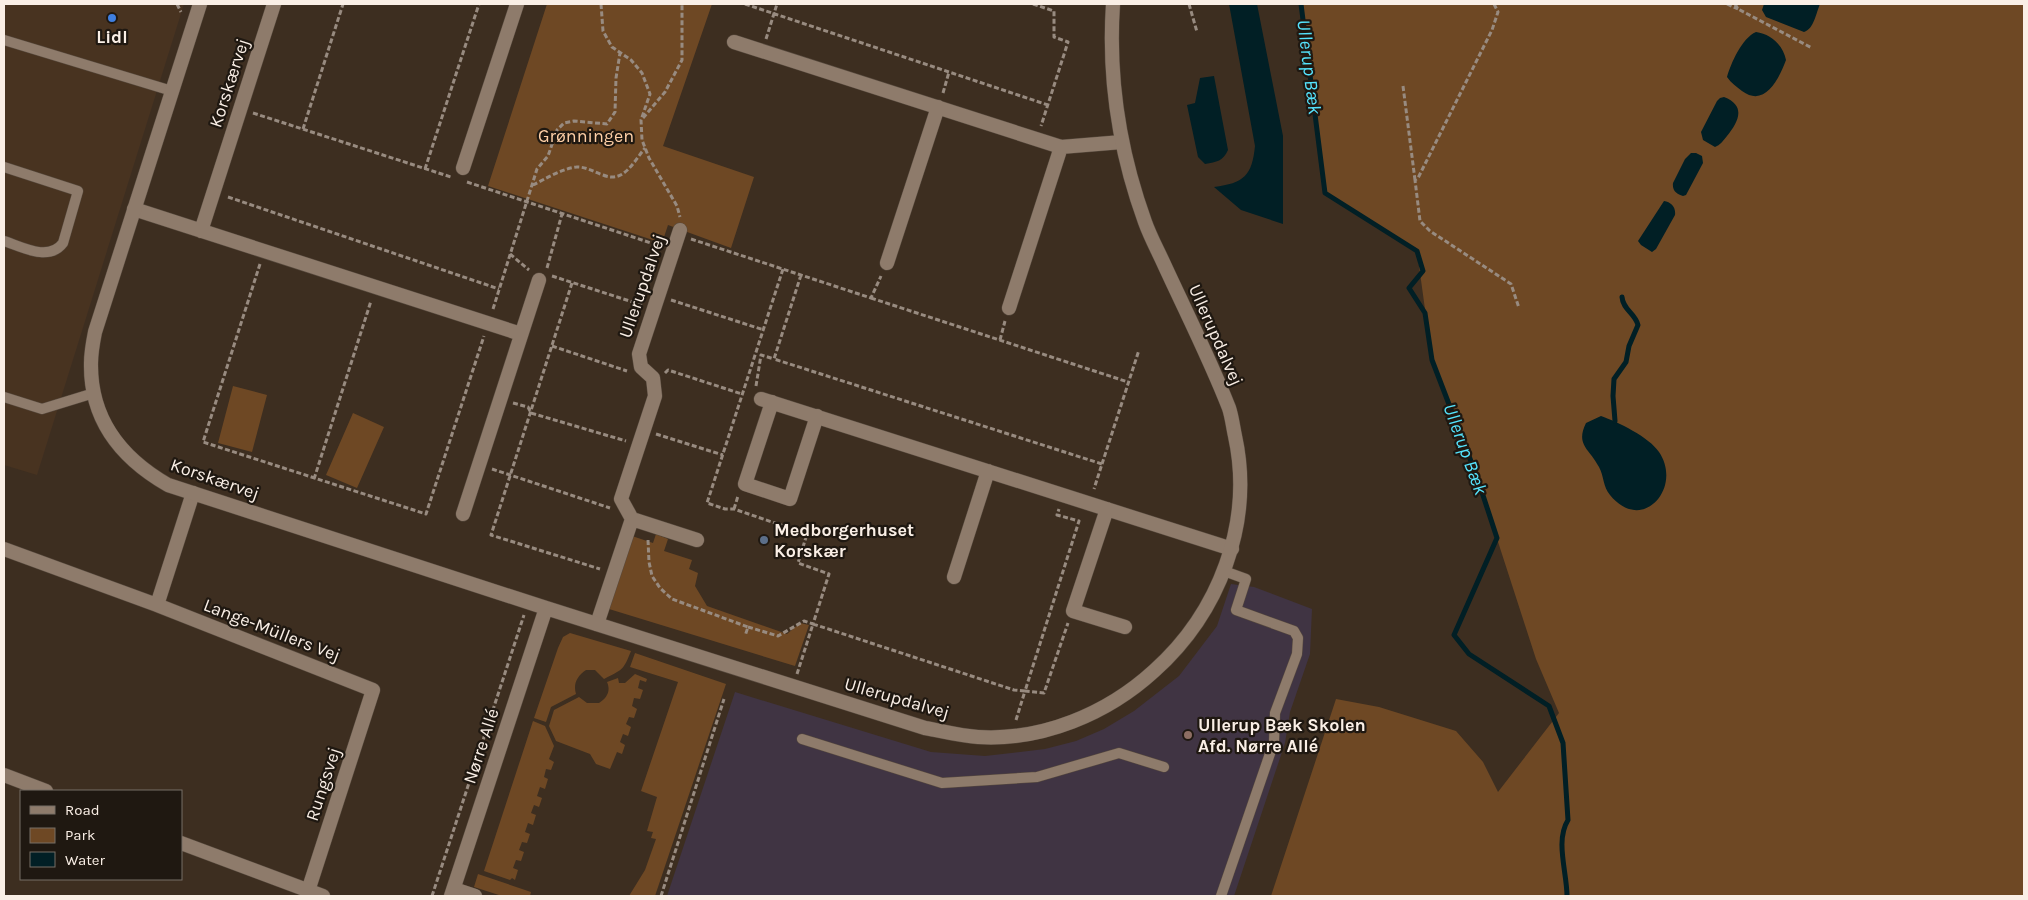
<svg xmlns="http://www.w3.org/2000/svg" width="2028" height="900" viewBox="0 0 2028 900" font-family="Karla,sans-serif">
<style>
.built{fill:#483320}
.education{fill:#403443}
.green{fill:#6e4824}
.water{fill:#011f25}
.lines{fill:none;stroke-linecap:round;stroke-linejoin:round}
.stream{stroke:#011f25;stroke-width:5}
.service-casing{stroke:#574a3e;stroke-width:11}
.minor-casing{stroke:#574a3e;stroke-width:15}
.tertiary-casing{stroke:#574a3e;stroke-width:15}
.path{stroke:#988b80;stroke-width:3;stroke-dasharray:5 2.5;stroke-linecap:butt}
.service{stroke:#8e7b6b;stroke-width:10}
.minor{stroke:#8e7b6b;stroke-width:14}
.tertiary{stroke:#8e7b6b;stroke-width:14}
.shop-dot{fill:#3f7fe0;stroke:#1f1811;stroke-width:2}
.service-dot{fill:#5c6f8a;stroke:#1f1811;stroke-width:2}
.education-dot{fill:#8d6e63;stroke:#1f1811;stroke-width:2}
.labels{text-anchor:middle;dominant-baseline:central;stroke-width:4.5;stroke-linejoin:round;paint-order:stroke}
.poi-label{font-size:18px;font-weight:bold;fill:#faefe6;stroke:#1f1811;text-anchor:start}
.street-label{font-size:18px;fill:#faefe6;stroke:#1f1811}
.park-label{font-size:18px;fill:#ffd0a7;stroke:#1f1811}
.water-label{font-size:19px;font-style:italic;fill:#55e4fe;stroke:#1f1811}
</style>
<rect width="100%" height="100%" fill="#3d2e20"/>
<path class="built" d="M4 4H184L37 475 4 465Z"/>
<path class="education" d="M1231 584 1254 587 1312 609 1310 654 1290 712 1285 743 1234 896H667L735 692 931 752 985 756 1045 749 1076 741 1104 729 1134 711 1179 676 1217 626Z"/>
<path class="green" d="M547 4H712L663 146 754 177 731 248 668 225 662 243 488 186Z
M1301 4H2024V896H1271L1336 699 1379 707 1456 731 1483 762 1498 792 1559 713 1536 659 1477 477 1432 360 1417 251 1325 193Z
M233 386 267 395 252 452 218 443Z
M353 413 384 427 357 488 326 475Z
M656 534 668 539 664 551 692 560 689 569 698 573 695 586 707 606 787 634 800 623 809 625 795 666 609 609 632 536 653 543Z
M570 633 631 651C623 671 623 669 604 679L595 670H586C577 676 573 684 576 694L551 707 546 722 534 718 558 648 563 637Z
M635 653 726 684 655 896H629L645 870 656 839 651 838 653 832 647 831 657 797 641 791 678 682 630 667Z
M635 674 647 679 646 682 640 680 638 688 643 690 640 699 634 698 632 706 637 709 634 718 629 717 626 724 631 727 628 736 623 734 620 742 625 745 622 754 617 752 610 769 596 764 590 754 556 741 549 726 554 710 579 697 587 703H599C607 698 611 691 607 682L618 678 619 683H625Z
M533 721 545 726 554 746 549 759 554 762 551 770 546 769 544 777 548 779 545 789 540 787 537 796 542 798 539 807 534 805 531 813 536 815 533 825 528 823 525 832 530 834 527 843 522 842 519 850 524 852 521 861 516 860 513 868 518 870 515 880 512 878 510 880 484 871Z
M478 874 531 892 530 896H502L474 887Z"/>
<path class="water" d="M1229 4H1257L1283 136V224L1241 210 1214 187C1244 183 1252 176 1255 146Z
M1764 4H1820C1816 13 1814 29 1804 32L1766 17 1762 10Z
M1756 32C1771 34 1783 45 1786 60 1779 79 1765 108 1742 91 1737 87 1731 83 1727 77 1731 63 1742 38 1756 32Z
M1214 76 1228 150C1223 161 1217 162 1205 164L1198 157 1187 105 1195 103 1200 78Z
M1724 97C1747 106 1738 122 1727 136 1723 141 1720 145 1715 147L1703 140 1701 132 1717 101 1720 98Z
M1691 153H1696L1702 156 1703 163 1686 195 1683 196C1677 194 1672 191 1673 183L1685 159Z
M1664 201C1671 202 1676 207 1675 215L1656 249 1652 252 1641 245 1638 241Z
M1601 416C1618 422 1649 437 1659 452 1683 487 1643 535 1610 495 1603 487 1604 476 1599 467 1590 449 1575 445 1586 423Z"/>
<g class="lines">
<path class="stream" d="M1301 4 1325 193 1417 251 1423 271 1409 288 1425 313 1432 360 1477 477 1497 538 1454 635 1469 654 1549 706 1563 743 1568 820C1555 841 1567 872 1567 896
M1615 421 1613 396 1614 379 1626 362 1629 346 1638 325C1635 313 1623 310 1622 297"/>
<g class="service-casing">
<path id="service" d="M4 40 172 91
M4 167 78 191 63 243C49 262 22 247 4 241
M4 397 42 409 94 393
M802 739 942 783 1037 777 1119 753 1164 767
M1221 896 1274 742 1275 713 1297 654 1298 638 1294 631 1236 610 1246 579 1224 571"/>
</g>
<g class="minor-casing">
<path id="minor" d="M734 42 1061 147 1122 142
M463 168 517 4
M134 209 521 334
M201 231 274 4
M887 263 938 107
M1009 308 1061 147
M761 399 1232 549
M772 402 745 484 790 499 817 416
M1107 509 1073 611 1125 627
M463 514 539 280
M632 519 621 499 655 396 653 378 641 367 639 354 680 230
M4 549 157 605 373 690 308 891
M954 577 988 471
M157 605 193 493
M597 624 632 519 697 540
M4 775 46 791
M181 843 323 896
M454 889 475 896"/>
</g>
<g class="tertiary-casing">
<path id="tertiary" d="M200 4 95 332C93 342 91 352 91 363 90 420 121 458 168 485L546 608 925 728C942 731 960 736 978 737 1042 741 1107 714 1154 671 1219 613 1254 523 1235 436 1233 427 1232 417 1229 408 1210 359 1185 310 1163 262 1157 249 1150 236 1145 222 1120 153 1108 78 1113 4
M451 896 546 608"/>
</g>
<path class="path" d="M177 4 181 12
M601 4 603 31 612 47 631 60 642 73 650 94 641 120 642 140 649 158 677 206 680 217
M745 4 1048 105
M1033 4 1054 11V37L1068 42 1041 126
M1189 4 1197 32
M1494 4 1498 12 1492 30 1418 178 1415 180 1420 221 1430 231 1511 284 1519 308
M1727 4 1738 9
M1735 4 1738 9 1812 48
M766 39 777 4
M1403 86 1415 180
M943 93 949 72
M253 113 451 177
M643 118 665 92 682 60V4
M303 129 343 4
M425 169 479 4
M467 182 660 246
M533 185C545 179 563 168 577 167 587 167 594 172 603 175 624 184 634 161 645 148
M228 197 499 289
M691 239 871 298 881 276
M510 254 529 270
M260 264 203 442 426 514 484 336
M547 268 562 214
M801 275 774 359 1102 464 1094 489
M552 276 642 305
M572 283 491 535 600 569
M871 298 1128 382
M671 300 764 330
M493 309 537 169 548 156 557 130 564 123 574 121 607 124 615 112 616 78 620 53
M1000 340 1005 321
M552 346 627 371
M665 373 668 370 742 394
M756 386 761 355 774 359
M513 403 528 407 531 413 626 441
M656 434 723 455
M1102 464 1139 350
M492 469 610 508
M314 479 371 301
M734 509 738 496
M648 540 649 562 652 576 660 588 672 599 748 627 745 636
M748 627 778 636 804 621 813 624 829 574 798 563 807 534 734 509H725L707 503 783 269
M797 674 813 624 1014 690 1025 691 1079 521 1057 515 1059 509
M1016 720 1025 691 1044 693 1068 623
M432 896 524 615
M661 896 724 699"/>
<use href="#service" class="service"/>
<use href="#minor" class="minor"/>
<use href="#tertiary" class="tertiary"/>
</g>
<circle class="shop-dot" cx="112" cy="18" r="5"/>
<circle class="service-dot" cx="764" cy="540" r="5"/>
<circle class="education-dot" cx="1188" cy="735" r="5"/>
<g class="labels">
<g class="poi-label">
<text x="112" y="37" text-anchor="middle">Lidl</text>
<text x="774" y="530">Medborgerhuset<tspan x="774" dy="21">Korskær</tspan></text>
<text x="1198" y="725">Ullerup Bæk Skolen<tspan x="1198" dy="21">Afd. Nørre Allé</tspan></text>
</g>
<g class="street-label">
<text transform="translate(229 83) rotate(-72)">Korskærvej</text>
<text transform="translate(642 286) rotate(-71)">Ullerupdalvej</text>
<text transform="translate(1216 335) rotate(66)">Ullerupdalvej</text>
<text transform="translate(215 479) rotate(19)">Korskærvej</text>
<text transform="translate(272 630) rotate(21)">Lange-Müllers Vej</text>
<text transform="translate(897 698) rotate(16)">Ullerupdalvej</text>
<text transform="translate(481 746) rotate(-72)">Nørre Allé</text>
<text transform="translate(323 784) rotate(-72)">Rungsvej</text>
</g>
<g class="park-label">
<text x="586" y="136">Grønningen</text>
</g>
<g class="water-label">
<text transform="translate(1309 67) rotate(83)">Ullerup Bæk</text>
<text transform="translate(1465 449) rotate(70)">Ullerup Bæk</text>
</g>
</g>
<rect width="2028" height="900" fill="none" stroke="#faefe6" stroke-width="10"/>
<rect x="20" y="790" width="162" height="90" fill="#1f1811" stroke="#776e66"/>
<rect x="30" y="806" width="25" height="8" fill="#8e7b6b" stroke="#776e66"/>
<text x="65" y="815" font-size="15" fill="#faefe6">Road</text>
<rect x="30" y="828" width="25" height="15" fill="#6e4824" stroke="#776e66"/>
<text x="65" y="840" font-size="15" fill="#faefe6">Park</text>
<rect x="30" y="852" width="25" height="15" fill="#011f25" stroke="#776e66"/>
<text x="65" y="865" font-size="15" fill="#faefe6">Water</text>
</svg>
